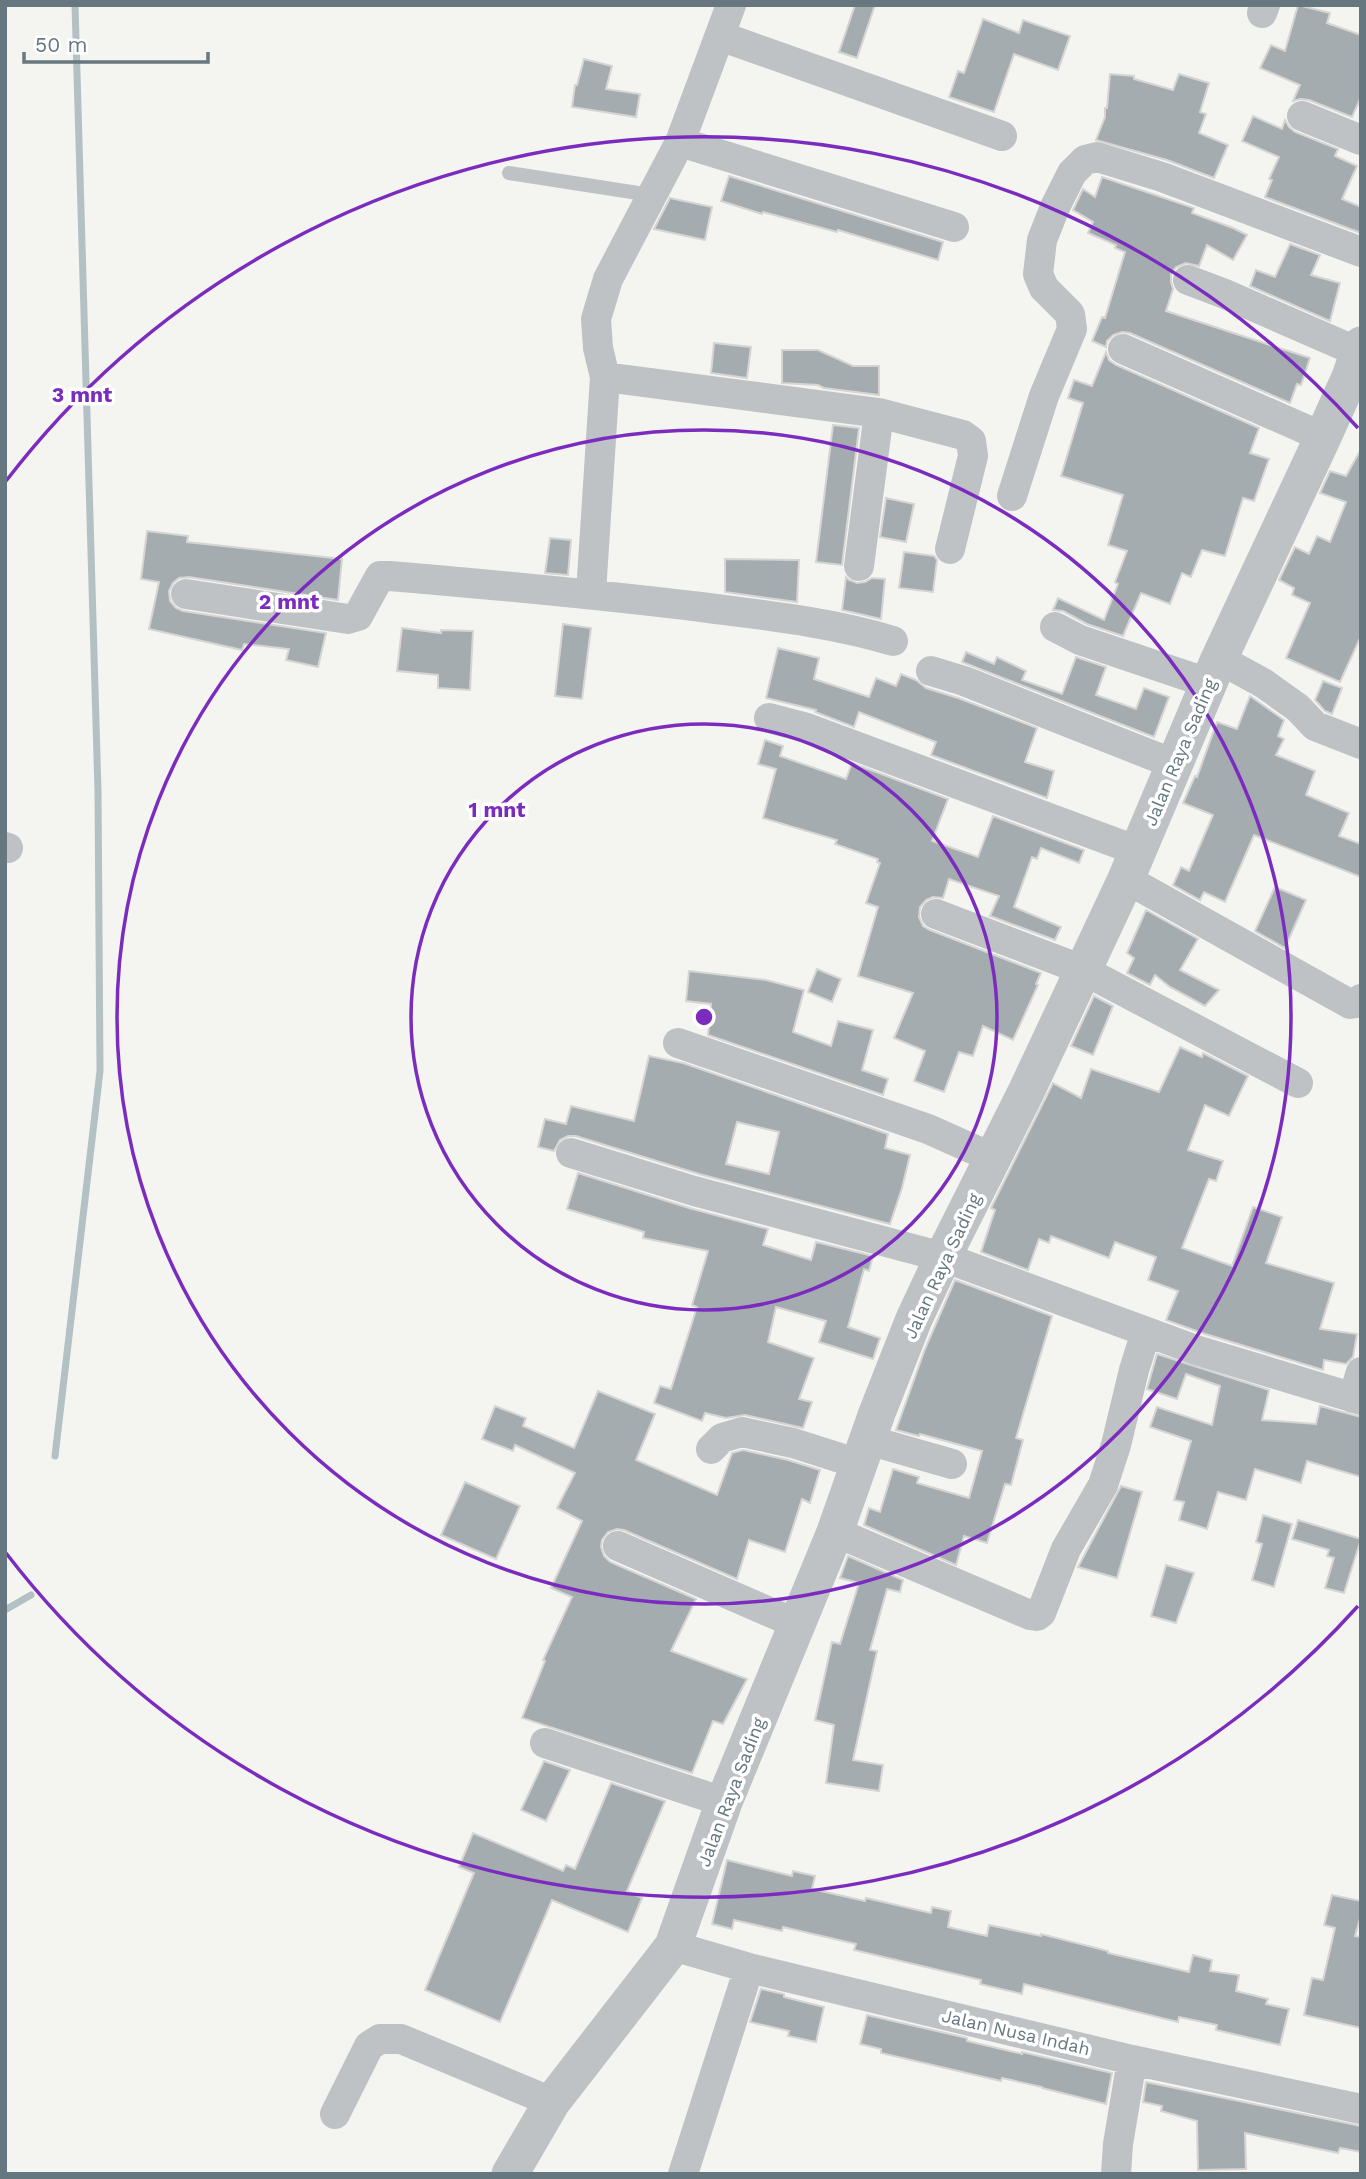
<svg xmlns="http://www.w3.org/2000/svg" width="1366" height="2179" viewBox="0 0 1366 2179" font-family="'Work Sans',sans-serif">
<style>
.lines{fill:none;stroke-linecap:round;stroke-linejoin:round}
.stream{stroke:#b3c1c4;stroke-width:7}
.building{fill:#a4acb0;stroke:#d6d5d4;stroke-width:2;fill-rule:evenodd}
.service{stroke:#bec2c5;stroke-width:14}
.minor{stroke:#bec2c5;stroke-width:30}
.tertiary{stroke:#bec2c5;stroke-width:37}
.ring{fill:none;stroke:#7b2cbf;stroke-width:3.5}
.labels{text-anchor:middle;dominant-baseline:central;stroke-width:7;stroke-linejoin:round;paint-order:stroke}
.street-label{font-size:18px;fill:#667780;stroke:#fff}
.centre{fill:#7b2cbf;stroke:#fff;stroke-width:3.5}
.ring-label{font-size:21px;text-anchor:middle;font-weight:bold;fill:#7b2cbf;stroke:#fff;stroke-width:7;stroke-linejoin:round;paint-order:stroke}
</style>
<rect width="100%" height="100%" fill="#f4f4f1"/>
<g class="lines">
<path class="stream" d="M55 1456 100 1071 98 791 75 5
M5 1610 31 1595"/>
</g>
<path class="building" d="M855 5H875L857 58 839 52Z
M1298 5 1330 13 1327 23 1361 35V97L1352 117 1309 100 1300 99 1293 101 1300 85 1260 68 1271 45 1285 51Z
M983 19 1019 33 1023 20 1070 36 1058 70 1014 54 994 112 949 97 958 71 964 73Z
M584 59 612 66 606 89 640 94 636 117 572 107 575 85H577Z
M1110 74 1134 76V79L1173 90 1179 74 1209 83 1200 112 1206 114 1199 133 1228 145 1214 178 1167 160 1096 140 1105 117V108H1107Z
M1253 116 1282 129 1285 120 1289 127 1295 132 1338 149 1335 156 1357 166 1342 199 1361 207V233L1265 197 1272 180 1269 179 1279 157 1242 141Z
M729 176 943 242 938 260 838 230 837 232 763 212 762 214 721 201Z
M1102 177 1194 208 1192 213 1233 228 1247 235 1233 260 1207 245 1199 266 1186 263 1176 267 1171 274V282L1173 289 1166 311 1310 358 1301 385 1297 384 1290 403 1130 333 1122 332 1113 335 1107 341 1106 347 1092 341 1102 317 1105 318 1125 252 1115 248 1116 245 1088 233 1093 222 1073 210 1083 189 1095 197Z
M670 198 712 207 705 240 654 229Z
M1290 244 1320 255 1311 275 1340 283 1330 321 1250 286 1256 270 1275 277Z
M714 343 751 347 747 378 711 373Z
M782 350H818L853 366H879V395L824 388 818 385 782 383Z
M1106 352 1109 360 1116 365 1259 428 1250 453 1269 459 1254 501 1243 498 1225 556 1202 550 1191 577 1182 573 1170 604 1141 593 1123 636 1087 624 1063 611 1053 610 1058 598 1104 620 1118 584 1115 582 1127 551 1108 545 1123 495 1061 476 1083 403 1068 398 1074 380 1092 386Z
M833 425 859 428 842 565 816 562Z
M1361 449V636L1340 682 1286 658 1310 603 1292 595 1294 588 1279 580 1295 547 1309 554 1317 536 1330 542 1346 502 1320 493 1330 471 1346 476Z
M886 498 914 504 906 542 880 537Z
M147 531 188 536 187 542 342 559 338 600 189 577 179 578 173 583 169 591 170 601 176 608 183 611 326 633 318 667 286 660 289 649 244 644 242 650 149 629 159 582 141 579Z
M550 538 571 540 568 575 545 573Z
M904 552 934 556 937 560 933 592 899 588Z
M725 559 799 560 797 602 725 592Z
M846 577 849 580 857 583 865 582 872 578 885 579 881 619 842 610Z
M563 624 591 628 582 699 555 696Z
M402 628 441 633V630L473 631 470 690 438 688V675L397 671Z
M778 648 819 658 814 679 869 697 876 678 896 686 901 674 916 680 926 688 958 698 1037 728 1025 762 1054 771 1047 798 931 755 936 742 859 712 854 727 815 712 816 710 766 698Z
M966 652 994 664 997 657 1026 671 1022 680 1062 694 1076 657 1106 667 1096 695 1136 709 1144 688 1169 697 1154 737 962 662Z
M1323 681 1342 688 1332 714 1325 711 1315 700Z
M1250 696 1284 720 1278 736 1284 739 1276 755 1315 771 1306 795 1349 813 1339 836 1361 844V877L1254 835 1225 902 1204 892 1200 900 1173 885 1181 867 1189 871 1213 815 1183 803 1195 776 1197 777 1217 722 1237 729Z
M765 740 783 746 780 756 846 779 852 763 948 799 932 841 978 857 993 816 1084 850 1079 863 1041 848 1037 859 1032 857 1014 907 1061 927 1055 940 990 916 999 896 949 879 943 898 933 897 926 900 920 907 919 917 923 926 930 930 1041 973 1036 984 1038 985 1013 1040 983 1026 973 1056 959 1052 944 1092 914 1081 925 1051 894 1038 913 993 858 976 878 907 866 903 880 863 877 862 878 859 835 844 837 840 763 818 776 769 758 764Z
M1275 887 1306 900 1285 948 1255 931Z
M1146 910 1198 939 1180 970 1219 990 1205 1006 1170 987 1155 975 1150 985 1127 973 1134 958 1127 953Z
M817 969 841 979 832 1002 808 992Z
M689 971 766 980 804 990 793 1032 831 1046 838 1021 873 1030 862 1070 888 1079 883 1095 708 1035 711 1004 686 1001Z
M1094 996 1113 1006 1093 1055 1071 1046Z
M1180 1047 1202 1057 1203 1053 1248 1076 1229 1116 1205 1105 1188 1150 1223 1161 1216 1181 1209 1179 1182 1248 1232 1266 1253 1207 1282 1217 1266 1263 1334 1283 1320 1329 1357 1334 1353 1357 1346 1364 1324 1360 1323 1370 1320 1369 1202 1333 1166 1320 1178 1291 1148 1280 1156 1257 1115 1242 1109 1258 1051 1236 1049 1243 1039 1239 1028 1270 981 1252 995 1210 991 1208 1053 1083 1081 1098 1091 1069 1159 1092Z
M649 1056 683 1063 888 1134 885 1148 910 1155 902 1188 890 1224 699 1174 576 1136H568L560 1140 554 1151 538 1147 545 1119 566 1124 571 1106 634 1121ZM737 1122 779 1132 769 1174 726 1164Z
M578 1173 689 1208 768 1229 763 1245 811 1260 816 1242 873 1256 869 1271 864 1269 848 1327 880 1338 873 1359 819 1342 826 1321 776 1307 768 1342 814 1358 799 1399 812 1402 803 1428 745 1415 726 1418 705 1413 702 1421 654 1403 660 1386 671 1389 697 1307 692 1305 708 1251 643 1238 644 1232 567 1209Z
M955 1280 1052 1316 1016 1438 1023 1440 1011 1485 1005 1484 987 1543 964 1536 956 1565 864 1525 869 1508 880 1512 893 1469 919 1477 917 1483 969 1498 982 1451 920 1434 919 1436 896 1430 925 1349Z
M1157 1354 1269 1390 1262 1420 1316 1424 1320 1406 1361 1417V1477L1307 1461 1301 1483 1255 1469 1246 1500 1218 1492 1207 1529 1179 1520 1184 1502 1174 1500 1191 1441 1150 1427 1157 1407 1212 1425 1220 1386 1186 1374 1177 1399 1147 1389Z
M598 1391 655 1414 636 1460 717 1495 732 1453 743 1450 788 1460 820 1470 810 1503 802 1499 785 1552 749 1540 737 1579 624 1530 617 1529 608 1532 602 1540 601 1547 604 1556 610 1562 696 1599 671 1651 747 1679 723 1724 713 1721 692 1773 522 1718 545 1661 543 1660 572 1597 551 1588 582 1521 557 1508 575 1473 515 1445 513 1451 482 1439 495 1406 526 1418 523 1426 574 1448Z
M465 1482 520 1506 496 1559 441 1535Z
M1121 1486 1142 1492 1117 1578 1078 1567Z
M1263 1515 1292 1524 1274 1587 1252 1580 1262 1544 1256 1542Z
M1298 1520 1361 1539 1344 1593 1325 1588 1334 1558 1327 1556 1329 1550 1292 1539Z
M848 1556 903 1580 900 1592 887 1589 870 1650 877 1651 853 1760 883 1765 879 1791 826 1783 834 1725 815 1720 832 1642 840 1644 859 1583 840 1578Z
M1166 1565 1194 1573 1176 1623 1151 1616Z
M544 1761 570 1770 546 1821 521 1810Z
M611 1783 665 1801 627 1891 642 1898 628 1932 552 1900 500 2022 425 1990 474 1873 459 1867 473 1833 563 1871 566 1865 575 1869Z
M727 1860 792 1876 793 1871 815 1876 812 1889 865 1901 866 1898 931 1913 932 1907 951 1911 948 1927 987 1936 989 1925 1041 1936V1934L1108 1951V1953L1189 1972 1193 1955 1212 1960 1210 1971 1239 1975 1236 1991 1268 1999 1266 2004 1289 2009 1280 2045 1216 2030 1217 2025 1179 2017 1178 2022 1024 1984 1022 1994 980 1984 981 1980 854 1950 856 1944 783 1927 782 1931 734 1920 732 1929 712 1924Z
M1332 1895 1361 1901V1915L1355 1936 1361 1937V2028L1304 2015 1312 1978 1323 1980 1335 1928 1324 1925Z
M761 1989 784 1994V1997L824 2007 816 2042 788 2036 789 2031 750 2022Z
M867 2015 967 2038V2041L1022 2054V2052L1112 2073 1106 2104 1042 2088V2087L1002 2078 1001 2081 881 2053V2049L860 2044Z
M1146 2082 1361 2126V2152L1340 2148 1338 2153 1245 2133 1246 2169 1198 2170 1197 2121 1161 2111 1162 2106 1143 2102Z"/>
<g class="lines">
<path class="service" d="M509 173 651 195"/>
<path class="minor" d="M1262 13 1265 5
M720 36 1002 136
M1302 116 1361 140
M680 142 954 227
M1188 280 1225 294 1358 352
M1123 349 1323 437
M605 377 879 413 963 435 971 441 973 456 950 549
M1012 496 1044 396 1072 329 1070 314 1044 288 1038 274 1042 240 1055 207 1072 173 1085 160 1097 157 1162 177 1361 252
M859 566 879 413
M591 593 605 377 598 348 596 319 608 279 680 142 731 5
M186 594 348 619 358 616 380 576H390C496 585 603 595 709 608 771 616 834 623 893 641
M1055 627 1080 640 1208 683
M1219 659 1263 683 1298 708 1315 726 1361 744
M931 671 964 681 1174 764
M769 718 807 728 1138 851
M5 847 8 848
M1126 879 1350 1004 1357 1003 1361 999
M936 914 1083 970 1298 1083
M678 1043 928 1129 993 1158
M571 1153 694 1191 943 1257 1196 1350 1361 1400
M1353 1398 1361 1372
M868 1440 952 1464
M711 1449 722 1438 742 1432 793 1443 859 1464
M835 1532 1030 1615 1037 1616 1041 1613 1066 1549 1103 1485 1116 1445 1134 1370 1146 1332
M618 1546 797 1624
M545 1743 724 1802
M673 1946 749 1968 1132 2060 1361 2109
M335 2114 369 2046 380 2039H401L552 2102
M683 2174 749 1968
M1116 2174 1118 2144 1132 2060"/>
<path class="tertiary" d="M510 2174 552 2102 673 1946 724 1802 835 1532 877 1413 914 1319 943 1257 1026 1092 1126 879 1219 659 1323 437 1350 377 1361 345"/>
</g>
<g class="ring">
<circle cx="704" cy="1017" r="293"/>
<circle cx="704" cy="1017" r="587"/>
<path d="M1358 1606A880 880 0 0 1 6 1553M6 481A880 880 0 0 1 1358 428"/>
</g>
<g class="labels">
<g class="street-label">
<text transform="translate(1180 752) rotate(-67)">Jalan Raya Sading</text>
<text transform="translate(942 1266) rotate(-65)">Jalan Raya Sading</text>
<text transform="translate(731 1792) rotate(-69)">Jalan Raya Sading</text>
<text transform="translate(1016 2032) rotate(13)">Jalan Nusa Indah</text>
</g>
</g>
<circle cx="704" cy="1017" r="10" class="centre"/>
<g class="ring-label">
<text x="82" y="402">3 mnt</text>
<text x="289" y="609">2 mnt</text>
<text x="497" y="817">1 mnt</text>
</g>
<rect width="1366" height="2179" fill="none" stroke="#667780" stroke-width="14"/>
<path d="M24 52v10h184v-10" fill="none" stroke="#667780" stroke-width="3.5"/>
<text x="35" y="52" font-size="21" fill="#667780" stroke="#ffffff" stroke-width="5" paint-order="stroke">50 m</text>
</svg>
